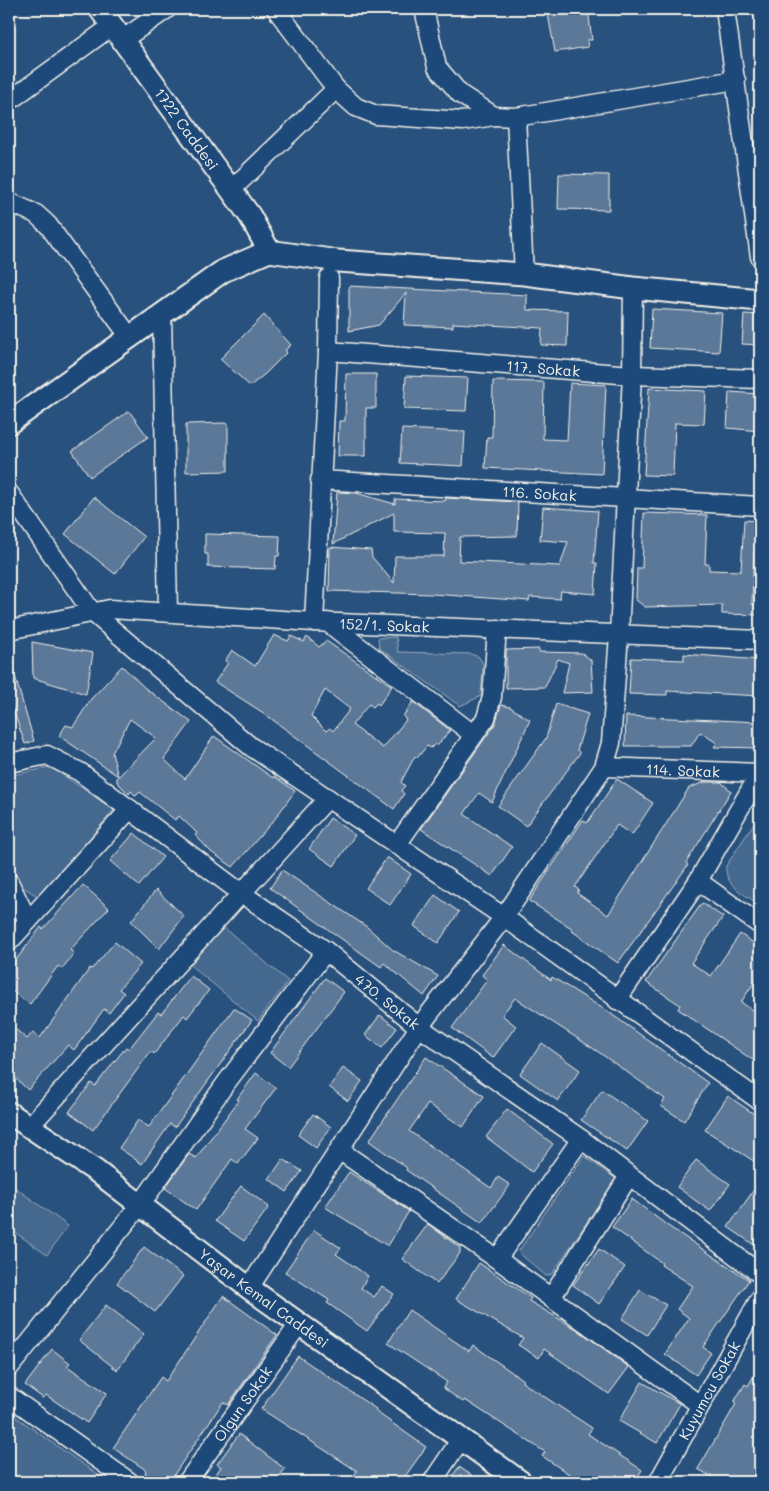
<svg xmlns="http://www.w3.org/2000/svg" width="769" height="1491" viewBox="0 0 769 1491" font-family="Mali,sans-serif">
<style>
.green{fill:#45688e;stroke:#9cacbb}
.building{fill:#5b7899;stroke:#f4f1e8;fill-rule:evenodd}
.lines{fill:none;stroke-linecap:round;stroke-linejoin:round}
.minor-casing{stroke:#f4f1e8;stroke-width:21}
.tertiary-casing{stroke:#f4f1e8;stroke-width:25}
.minor{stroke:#1f4a7a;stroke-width:18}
.tertiary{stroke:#1f4a7a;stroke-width:21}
.labels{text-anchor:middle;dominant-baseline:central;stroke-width:4;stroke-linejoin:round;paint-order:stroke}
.street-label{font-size:15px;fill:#f4f1e8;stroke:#1f4a7a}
</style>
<rect width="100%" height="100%" fill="#28517e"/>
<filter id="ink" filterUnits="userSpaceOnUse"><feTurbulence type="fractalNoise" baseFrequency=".02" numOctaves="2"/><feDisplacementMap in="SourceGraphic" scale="10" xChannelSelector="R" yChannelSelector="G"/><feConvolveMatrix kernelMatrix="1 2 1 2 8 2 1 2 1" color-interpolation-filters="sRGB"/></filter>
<g filter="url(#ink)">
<path class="green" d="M396 637 398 652 471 654 479 657 483 664 481 696 460 706 379 648 378 638Z
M51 767 114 810 39 897 21 886 9 859V776Z
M760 814V905C746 895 724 886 726 866Z
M222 926 288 981 258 1021 190 965Z
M584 1156 616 1179 552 1274 546 1276 518 1252Z
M9 1183 68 1226 47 1255 9 1228Z
M9 1412 108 1482H9Z"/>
<path class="building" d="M547 9H588L592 40H587L588 47 555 52Z
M559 174 609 175V210L558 209Z
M349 286 527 295V310L568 311 567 346 541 345 542 328 453 323V327L404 325 406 293 379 325 349 331Z
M652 309 722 313 719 352 650 348Z
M744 314 760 315V345L742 344Z
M264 315 291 345 285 350 287 352 265 374 250 386 220 359Z
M346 374H376V408H366V456H338L339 421H345Z
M406 376 468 378 466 411 404 409Z
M493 381 544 382 543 439 567 440 570 383 606 385 602 474 485 468 487 437H492Z
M649 388 706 391 704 424 675 423 673 476 644 475Z
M729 392 760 394V431L727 428Z
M129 411 148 437 90 477 72 451Z
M228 423V471L186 472V424Z
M402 429 465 432 463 466 400 463Z
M337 492 356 493 395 504V499L445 501 446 498 518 502 517 536 460 537 459 561 560 566 568 542 540 540 543 507 598 511 594 563H597L595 594 561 591 560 599 530 597 529 601 432 594 329 591 330 547 371 550 372 557 394 583 395 556H444L445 533 394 532V513L333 544Z
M94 497 144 537 115 574 65 534Z
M644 513 707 515 705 564H709V570L741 571 744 520 760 521V552H754L752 604 760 605V615L722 614V605L645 607 636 600 637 568H642Z
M205 534 280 536 279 556H276L275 569 208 567V554H205Z
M274 635 288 641 291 636 304 642 307 637 319 647 326 641 392 686 379 705 377 703 373 707 369 704 352 725 383 748 406 720 403 716 413 702 450 730 437 746 435 744 431 748 427 746 417 758 415 756 401 782 405 786 401 790 404 794 394 809 262 712 215 682 228 663 225 661 232 650 255 666ZM325 690 350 709 333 731 330 728 326 731 311 716Z
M32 642 93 653 86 694 33 678Z
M539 649V652L582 653 591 660 593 692 562 693 569 663 558 659 545 687 506 688V650Z
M684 654 760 660V696L667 691V695L629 694 631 658 684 660Z
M12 666 34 741 25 744 9 698V667Z
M122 666 145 688 191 722 164 759 185 779 214 736 273 778 274 776 295 791 274 820 233 867 211 852 195 835 197 833 179 816 175 820 140 792 136 796 131 791 129 794 117 782V778L156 738 130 719 112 753 118 776 59 736 66 725 73 727 91 699Z
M556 704 588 714 577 750 580 753 526 826 498 806 546 738Z
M501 705 510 707 530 720 492 802 479 793 464 814 512 847 492 876 421 829 495 724Z
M626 716 760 722V748L714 747 717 743 700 732 691 746H625Z
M617 779 653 803 632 835 617 825 575 887 579 890 577 893 608 915 689 788 705 782H721L731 791 686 863 688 865 618 963 572 931 573 929 529 901 583 820 587 823Z
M330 818 355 835 334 866 309 849Z
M134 833 163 857 139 886 110 861Z
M387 857 411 874 390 905 366 888Z
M282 870 367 927 393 950 438 976 424 996 384 963 381 967 270 888Z
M83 885 109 908 70 950 74 953 62 969 58 966 30 1004 9 989V969L41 927 43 929Z
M156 890 184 916 159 949 131 921Z
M435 895 459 912 438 943 414 926Z
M702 903 723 917 691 963 711 976 740 934 760 947V974L741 1002 760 1016V1065L678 1009 680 1005 646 982Z
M115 942 141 964 119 989 124 993 109 1013 104 1009 74 1050 68 1045 28 1090 9 1072V1024L27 1039 33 1032 40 1038 90 968 92 969Z
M504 945 551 980 552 977 607 1011 708 1083 684 1121 661 1106 665 1099 597 1051 515 998 502 1015 516 1026 493 1058 452 1028 487 980 482 975Z
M191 976 209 990 187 1018 184 1015 154 1054 151 1051 93 1130 69 1112 91 1083 95 1086 126 1047 129 1049 158 1012 161 1014Z
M325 978 344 992 288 1067 270 1053Z
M234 1008 252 1020 175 1127 170 1124 142 1164 119 1148 138 1120 149 1127Z
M380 1015 397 1028 382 1048 365 1035Z
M542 1043 580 1070 558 1101 520 1074Z
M426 1057 484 1096 463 1127 428 1104 409 1131 491 1188 498 1177 510 1185 482 1223 406 1170 407 1168 369 1141Z
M343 1068 362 1081 348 1101 329 1087Z
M256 1073 276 1088 245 1129 258 1138 238 1164 232 1159 196 1210 165 1188 189 1154 196 1158 239 1100 237 1099Z
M602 1090 648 1121 627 1151 581 1120Z
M728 1096 760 1118V1165L705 1130Z
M507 1109 553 1144 532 1172 486 1137Z
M313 1114 331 1127 316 1148 298 1135Z
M283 1159 302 1171 287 1192 269 1179Z
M696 1160 730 1184 710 1211 677 1187Z
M349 1172 409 1211 388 1246 325 1207Z
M760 1181V1249L728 1227Z
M241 1186 269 1207 244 1241 215 1221Z
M632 1199 668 1226 749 1280 703 1347 711 1353 696 1375 665 1354 689 1318 677 1309 693 1286 661 1265 662 1263 612 1227Z
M428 1224 460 1248V1253L437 1284 402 1259Z
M314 1230 341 1248 336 1254 368 1276 361 1288 374 1297 382 1286 394 1294 367 1331 327 1303 329 1300 285 1272Z
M144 1247 183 1276 155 1312 117 1283Z
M599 1249 625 1267 599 1304 573 1285Z
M479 1263 531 1298 529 1301 578 1330 629 1367 609 1394 544 1349 539 1358 518 1345 523 1338 456 1299Z
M640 1290 666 1305 647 1335 622 1319Z
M223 1296 277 1335 228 1405 223 1402 169 1482H158L145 1473 146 1470 113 1448 161 1377 166 1381Z
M106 1305 144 1334 117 1370 79 1340Z
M409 1310 469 1351 473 1345 523 1380 522 1382 592 1428 588 1434 642 1470 634 1482H581L542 1456 545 1452 465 1400 463 1402 443 1388 447 1382 388 1343Z
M52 1349 70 1363 67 1366 107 1393 87 1423 46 1395 43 1398 25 1385Z
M298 1356 376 1409 375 1411 426 1447 401 1482H349L357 1471 261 1409Z
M760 1365V1482H721L698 1469 736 1404 734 1402 745 1384 748 1386Z
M642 1382 680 1404 657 1443 619 1421Z
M239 1434 285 1469 275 1482H210L221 1467 217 1464Z
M459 1467 482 1482H448Z"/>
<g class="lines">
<g class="minor-casing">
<g id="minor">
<path d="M276 9 336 89 356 107 376 115 463 121 494 116"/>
<path d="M424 9 437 67 460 94 494 116 516 117 736 80"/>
<path d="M725 9 760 257"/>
<path d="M122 40 167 9"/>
<path d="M9 101 112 26"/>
<path d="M516 117 524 274"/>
<path d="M231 190 336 89"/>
<path d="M9 202 36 214 48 225 129 336"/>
<path d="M162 314 168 612"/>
<path id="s1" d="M328 351 632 375 760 379"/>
<path id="s2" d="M320 480 760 506"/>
<path d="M9 493 92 612 250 746 504 917 760 1101"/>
<path d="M314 622 328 351 329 278"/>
<path d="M327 622 474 735"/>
<path id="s3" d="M9 630 110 609 314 622 760 640"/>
<path id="s4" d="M9 763 47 755 80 772 241 893 326 951 419 1027 581 1139 760 1274"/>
<path id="s5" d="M604 767 760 773"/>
<path d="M398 843 486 718 492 697 497 629"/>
<path d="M698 881 760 925"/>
<path d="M9 882 28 921"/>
<path d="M9 942 130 809"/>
<path d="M617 1000 698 881 760 773"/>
<path d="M28 1128 328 798"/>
<path d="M339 1150 497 1259 700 1405"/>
<path d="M497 1259 581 1139"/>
<path d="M249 1288 419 1027 504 917 604 767 611 743 619 635 632 375 633 288"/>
<path d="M551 1298 629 1176"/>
<path d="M9 1368 141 1204 226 1083 326 951"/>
<path d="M9 1396 130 1482"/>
<path id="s6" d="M187 1482 299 1324"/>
<path d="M432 1482 461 1439"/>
<path id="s7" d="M658 1482 760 1298"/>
</g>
</g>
<g class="tertiary-casing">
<g id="tertiary">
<path id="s8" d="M100 9 250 216 269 251"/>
<path d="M9 423 223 271 269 251 338 261 524 274 633 288 760 300"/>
<path id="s9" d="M9 1113 96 1171 249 1288 521 1482"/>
</g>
</g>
<use href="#minor" class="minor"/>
<use href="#tertiary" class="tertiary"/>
</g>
</g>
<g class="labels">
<g class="street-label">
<text stroke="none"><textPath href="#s8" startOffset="148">1722 Caddesi</textPath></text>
<text stroke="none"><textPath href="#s1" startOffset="216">117. Sokak</textPath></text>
<text stroke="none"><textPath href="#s2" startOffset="220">116. Sokak</textPath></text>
<text stroke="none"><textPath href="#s3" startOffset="378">152/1. Sokak</textPath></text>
<text stroke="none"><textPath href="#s5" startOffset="79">114. Sokak</textPath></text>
<text stroke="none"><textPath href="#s4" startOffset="460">470. Sokak</textPath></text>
<text stroke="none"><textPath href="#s9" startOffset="315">Yaşar Kemal Caddesi</textPath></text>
<text stroke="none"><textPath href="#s7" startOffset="105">Kuyumcu Sokak</textPath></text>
<text stroke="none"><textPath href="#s6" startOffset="96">Olgun Sokak</textPath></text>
</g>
</g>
<rect width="769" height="1491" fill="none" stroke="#1f4a7a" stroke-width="30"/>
<rect x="15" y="15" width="739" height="1461" fill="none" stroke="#f4f1e8" stroke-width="2" filter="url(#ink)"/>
</svg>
